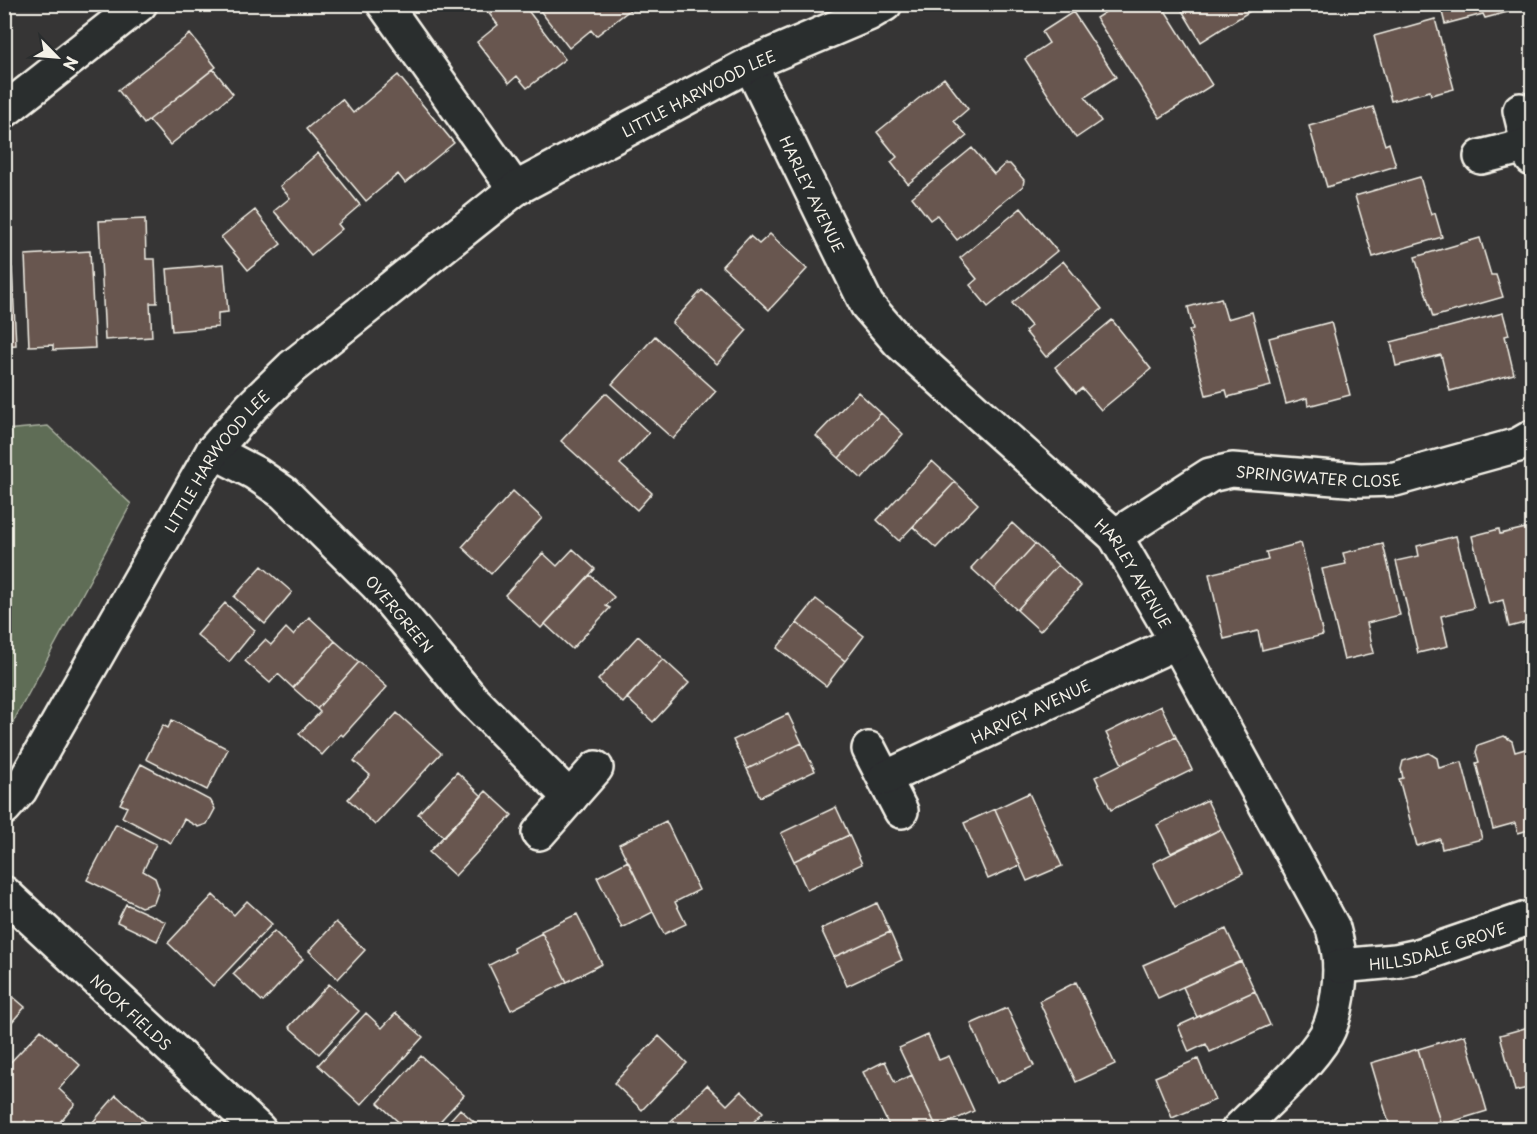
<svg xmlns="http://www.w3.org/2000/svg" width="1537" height="1134" viewBox="0 0 1537 1134" font-family="'Playpen Sans',sans-serif">
<style>
.green{fill:#5e6d56;stroke:#a9af9f;stroke-width:1.5}
.building{fill:#67574f;stroke:#f4f1e8;stroke-width:1.5}
.lines{fill:none;stroke-linecap:round;stroke-linejoin:round}
.minor-casing{stroke:#f4f1e8;stroke-width:38}
.minor{stroke:#2a2d2e;stroke-width:33}
.labels{text-anchor:middle;dominant-baseline:central;stroke-width:6;stroke-linejoin:round;paint-order:stroke}
.street-label{font-size:15px;fill:#f4f1e8;stroke:#2a2d2e}
</style>
<rect width="100%" height="100%" fill="#363535"/>
<filter id="ink" filterUnits="userSpaceOnUse"><feTurbulence type="fractalNoise" baseFrequency=".0167" numOctaves="2"/><feDisplacementMap in="SourceGraphic" scale="12" xChannelSelector="R" yChannelSelector="G"/><feConvolveMatrix kernelMatrix="1 2 1 2 8 2 1 2 1" color-interpolation-filters="sRGB"/></filter>
<g filter="url(#ink)">
<path class="green" d="M48 426 131 504 5 737V430Z"/>
<path class="building" d="M496 4H523L565 59 527 88 517 76 509 83 477 42 498 25 487 11Z
M535 4H627L631 9 596 36 591 30 569 48Z
M1103 4H1161L1212 85 1160 118 1096 18 1107 11Z
M1178 4H1253L1255 8 1201 42Z
M1440 4H1506L1508 12 1485 18 1483 14 1445 24Z
M1073 12 1116 77 1085 97 1101 121 1076 138 1025 59 1049 43 1042 32Z
M1435 19 1454 89 1431 95 1430 91 1391 101 1374 36Z
M190 34 216 67 144 124 118 90Z
M213 69 233 94 170 145 149 120Z
M398 75 454 143 405 183 398 174 366 201 306 129 342 99 353 113Z
M944 78 968 109 954 121 967 136 908 184 891 162 897 157 877 132Z
M1373 107 1385 145 1389 143 1396 166 1327 187 1309 126Z
M972 148 994 174 1005 164H1010L1024 180 1023 186 957 240 937 215 930 220 912 197Z
M318 153 360 205 338 224 342 229 311 255 274 211 290 198 280 186Z
M1420 177 1431 215 1435 213 1442 237 1373 257 1355 196Z
M1021 208 1057 251 988 307 970 285 977 279 960 258Z
M255 210 281 244 248 270 221 237Z
M145 219 146 259H155L157 303H150L152 337 105 340 99 221Z
M770 234 807 269 769 310 722 266 750 236 759 244Z
M1480 238 1491 275H1496L1503 297 1433 317 1415 257Z
M90 251 95 348 53 350V345L29 346 25 255Z
M1063 261 1102 309 1046 357 1025 331 1031 326 1012 303Z
M224 264 228 312 218 313V327L172 331 167 269Z
M12 268 16 345 4 346V269Z
M702 290 747 330 717 364 672 323Z
M1221 298 1227 319 1252 312 1271 386 1228 397 1226 390 1206 395 1189 330 1193 329 1188 307Z
M1503 313 1509 335 1505 336 1514 374 1450 391 1441 355 1396 366 1391 342Z
M1112 320 1151 369 1101 410 1082 388 1076 393 1055 367Z
M1331 322 1350 395 1308 406 1307 398 1286 404 1269 338Z
M655 336 716 391 673 439 612 384Z
M858 392 881 413 839 458 816 436Z
M606 393 649 433 620 464 652 493 637 510 561 441Z
M881 413 903 434 862 479 839 458Z
M932 461 955 482 899 541 877 520Z
M955 482 978 504 936 548 913 527Z
M513 491 542 518 491 574 462 547Z
M1012 523 1035 544 994 589 971 568Z
M1530 527 1532 538V621L1509 627 1503 600 1489 604 1472 536 1499 529 1500 534Z
M1456 536 1474 608 1441 616 1448 646 1418 653 1396 561 1419 556 1417 546Z
M1301 543 1323 635 1262 650 1258 631 1224 639 1209 574 1268 560 1266 552Z
M1035 544 1058 565 1017 610 994 589Z
M1383 544 1400 615 1367 623 1374 653 1344 660 1322 569 1346 564 1343 553Z
M573 549 595 569 541 628 505 595 543 553 557 566Z
M1058 565 1081 586 1040 631 1017 610Z
M262 566 292 592 265 624 234 597Z
M590 575 614 597 606 606 610 608 572 649 545 624Z
M816 599 864 636 845 661 797 623Z
M225 603 255 630 229 662 197 635Z
M309 617 335 641 293 688 278 674 270 683 245 661 265 640 271 645 286 628 293 635Z
M797 623 845 661 826 686 777 648Z
M638 636 663 659 623 703 598 680Z
M335 641 359 662 317 709 293 688Z
M663 659 689 683 653 722 627 698Z
M359 662 387 687 343 736 341 734 322 755 299 734 320 712 317 709Z
M1161 706 1176 737 1122 764 1106 733Z
M397 713 441 753 375 825 348 799 370 775 354 761Z
M788 714 802 743 747 769 733 740Z
M172 720 228 749 207 790 146 759 163 725 168 728Z
M1504 736 1512 741 1515 752 1532 747V829L1518 833 1515 823 1493 829 1476 763 1479 762 1476 752 1478 745Z
M1176 737 1192 770 1111 810 1095 777Z
M802 743 815 771 760 797 747 769Z
M1429 753 1437 758 1439 768 1462 762 1482 839 1442 849 1440 839 1417 846 1399 779 1403 778 1401 769 1403 761Z
M141 764 211 801 215 809 207 824 198 827 184 819 171 843 122 817 127 807 120 804Z
M457 772 482 796 444 837 418 814Z
M486 791 512 815 455 876 429 852Z
M1029 793 1062 866 1027 881 995 809Z
M1207 800 1221 829 1171 853 1157 825Z
M836 807 849 835 794 861 781 833Z
M995 809 1020 865 988 879 964 823Z
M666 821 699 890 675 902 686 924 664 934 619 844Z
M116 824 156 844 143 871 155 878 159 889 154 903 141 907 87 880Z
M1221 829 1243 873 1175 907 1153 863Z
M849 835 862 864 807 890 794 861Z
M628 861 653 912 622 928 597 877Z
M213 895 234 915 247 901 272 924 213 986 168 943Z
M877 903 890 932 834 957 821 929Z
M126 904 166 922 157 941 117 922Z
M577 914 602 964 567 982 541 931Z
M336 922 365 950 338 979 309 951Z
M1226 929 1241 961 1158 998 1143 965Z
M274 931 303 959 263 1002 233 974Z
M890 932 902 960 847 986 834 957Z
M542 933 567 982 511 1010 489 965 515 952 513 948Z
M1241 961 1255 991 1197 1017 1183 987Z
M1076 982 1115 1064 1076 1082 1039 1001Z
M329 984 359 1011 319 1054 289 1027Z
M4 989 25 1007 4 1031Z
M1255 991 1270 1025 1210 1052 1206 1044 1189 1052 1178 1026Z
M1007 1008 1034 1066 997 1083 971 1024Z
M366 1013 382 1028 396 1013 423 1037 361 1105 318 1065Z
M1532 1026V1087L1515 1091 1500 1035Z
M41 1030 80 1065 59 1089 75 1104 53 1130H35L25 1121 18 1130H4V1069Z
M928 1035 939 1060 949 1056 974 1111 937 1128 899 1048Z
M1465 1035 1487 1111 1441 1125 1418 1049Z
M659 1036 687 1063 642 1110 614 1083Z
M1418 1049 1441 1125 1426 1130H1391L1371 1063Z
M421 1056 464 1095 432 1130H420L415 1125 407 1130 378 1103Z
M1198 1059 1215 1100 1172 1118 1155 1077Z
M885 1061 895 1083 912 1075 937 1128 891 1130 863 1072Z
M707 1085 727 1105 741 1091 763 1112 746 1130H666L664 1128Z
M116 1095 152 1127 150 1130H86Z
M460 1109 483 1130H441Z
M765 1120H774L782 1130H756Z
M156 1123 163 1130H150Z"/>
<g class="lines">
<g class="minor-casing">
<g id="minor">
<path d="M384 4 515 189"/>
<path id="s1" d="M750 64 867 305 899 342 1115 536 1177 642 1333 928C1335 937 1338 946 1339 955 1342 978 1337 1015 1326 1035 1308 1066 1264 1104 1238 1130"/>
<path d="M1520 110 1532 159"/>
<path d="M4 111 140 4"/>
<path d="M1481 157 1529 145"/>
<path id="s2" d="M213 451 255 473 284 493 377 585 471 698 570 798"/>
<path id="s3" d="M1115 536 1210 475 1232 470 1360 480 1395 479 1518 445 1532 437"/>
<path d="M869 749 901 811"/>
<path id="s4" d="M885 778 1177 642"/>
<path id="s5" d="M4 808 20 790 213 451 251 407 292 367 515 189 750 64 868 14 885 4"/>
<path d="M539 833 596 768"/>
<path id="s6" d="M4 893 259 1130"/>
<path id="s7" d="M1340 966 1395 961 1418 956 1532 917"/>
</g>
</g>
<use href="#minor" class="minor"/>
</g>
</g>
<g class="labels">
<g class="street-label">
<text stroke="none"><textPath href="#s5" startOffset="1022">LITTLE HARWOOD LEE</textPath></text>
<text stroke="none"><textPath href="#s1" startOffset="144">HARLEY AVENUE</textPath></text>
<text stroke="none"><textPath href="#s5" startOffset="408">LITTLE HARWOOD LEE</textPath></text>
<text stroke="none"><textPath href="#s3" startOffset="222">SPRINGWATER CLOSE</textPath></text>
<text stroke="none"><textPath href="#s1" startOffset="648">HARLEY AVENUE</textPath></text>
<text stroke="none"><textPath href="#s2" startOffset="250">OVERGREEN</textPath></text>
<text stroke="none"><textPath href="#s4" startOffset="160">HARVEY AVENUE</textPath></text>
<text stroke="none"><textPath href="#s7" startOffset="100">HILLSDALE GROVE</textPath></text>
<text stroke="none"><textPath href="#s6" startOffset="174">NOOK FIELDS</textPath></text>
</g>
</g>
<rect width="1537" height="1134" fill="none" stroke="#2a2d2e" stroke-width="24"/>
<rect x="12" y="12" width="1513" height="1110" fill="none" stroke="#f4f1e8" stroke-width="2" filter="url(#ink)"/>
<g transform="translate(57 57) rotate(115)" stroke="#2a2d2e" stroke-width="4.5" paint-order="stroke">
<path d="M0-4.5L10 22L0 15L-10 22Z" fill="#f4f1e8"/>
<text y="-9" font-size="16" font-weight="bold" text-anchor="middle" fill="#f4f1e8">N</text>
</g>
</svg>
